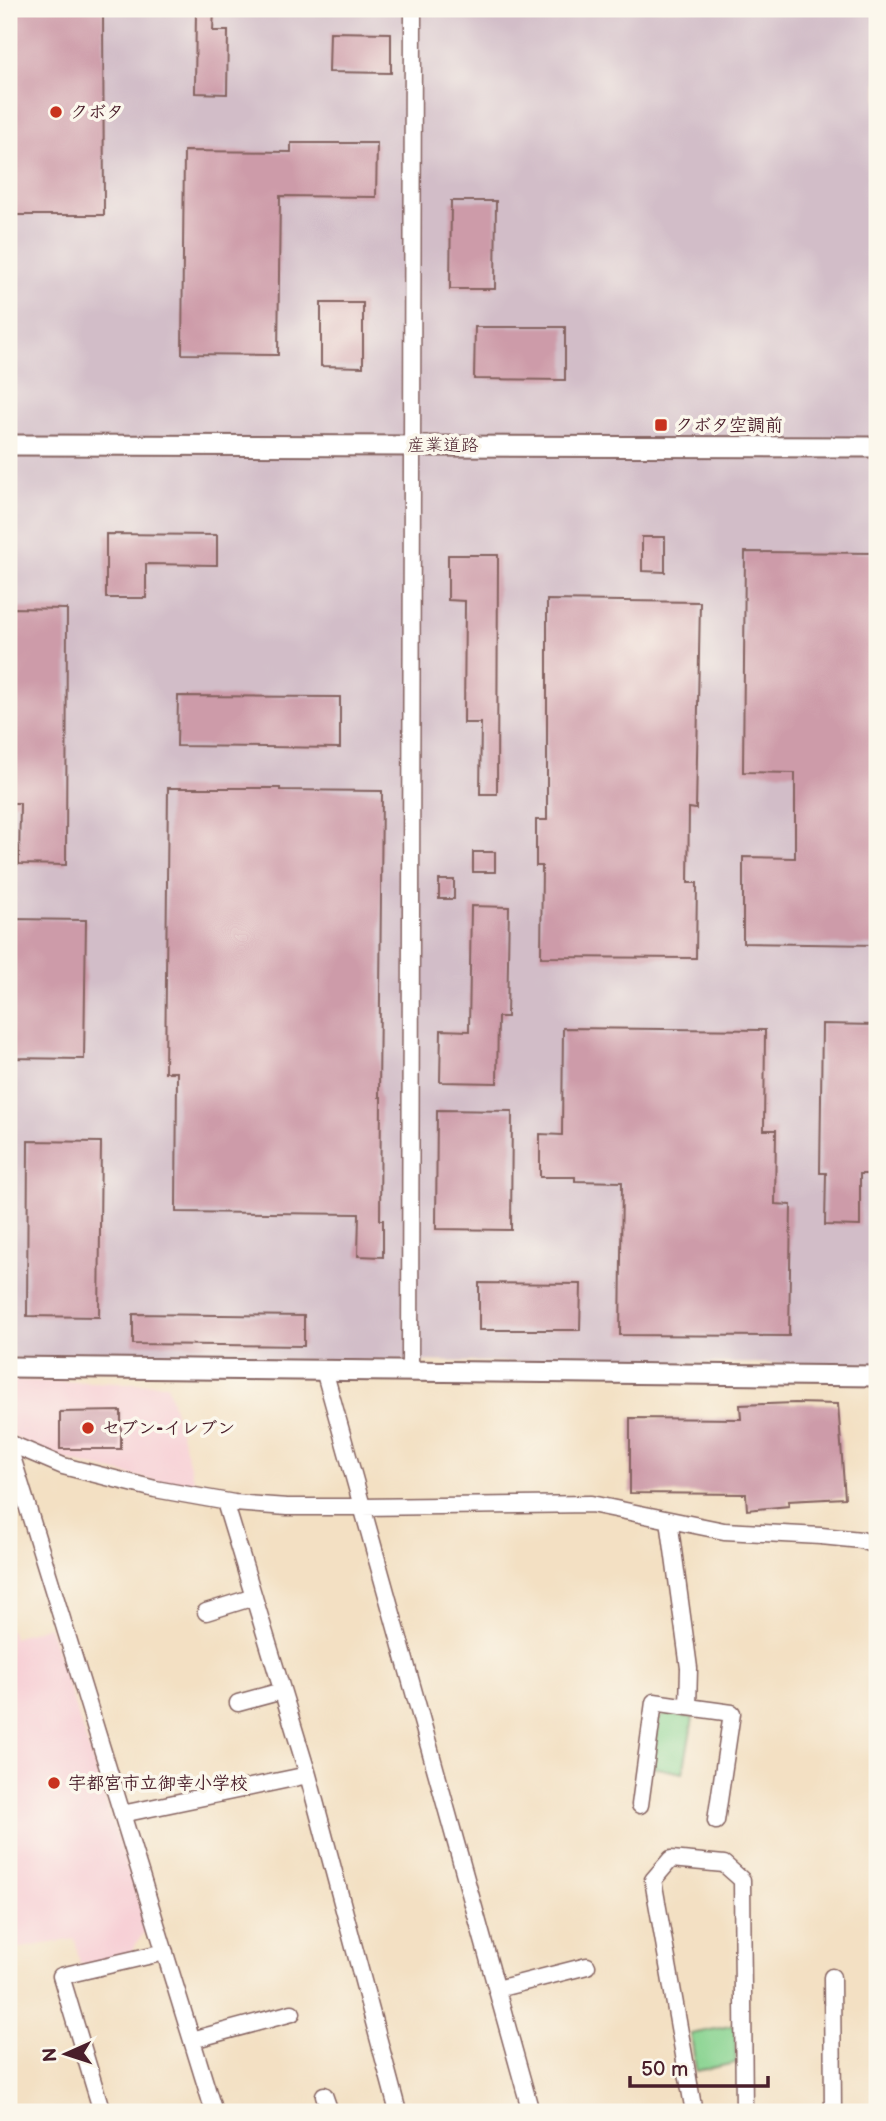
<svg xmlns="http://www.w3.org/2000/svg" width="886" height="2121" viewBox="0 0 886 2121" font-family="'Balsamiq Sans','Klee One',sans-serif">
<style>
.built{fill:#f7cfd5}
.industrial{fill:#d2bdc8}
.green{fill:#88d390;stroke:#69795e;stroke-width:2}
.building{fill:#cd9ba9}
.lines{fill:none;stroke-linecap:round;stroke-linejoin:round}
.minor-casing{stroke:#856360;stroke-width:19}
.tertiary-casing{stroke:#856360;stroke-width:23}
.minor{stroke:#fff;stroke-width:16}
.tertiary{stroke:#fff;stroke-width:19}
.poi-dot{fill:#c8321e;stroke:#fbf7ec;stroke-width:2.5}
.labels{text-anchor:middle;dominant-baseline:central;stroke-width:7;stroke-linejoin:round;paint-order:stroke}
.poi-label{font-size:18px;font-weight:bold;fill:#4a1f2b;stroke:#fbf7ec;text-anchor:start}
.street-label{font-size:18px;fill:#4a1f2b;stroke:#fbf7ec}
</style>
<rect width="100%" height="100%" fill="#fbf7ec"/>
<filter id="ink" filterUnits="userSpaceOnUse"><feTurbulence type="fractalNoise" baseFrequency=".0143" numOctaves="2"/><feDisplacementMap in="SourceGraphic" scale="14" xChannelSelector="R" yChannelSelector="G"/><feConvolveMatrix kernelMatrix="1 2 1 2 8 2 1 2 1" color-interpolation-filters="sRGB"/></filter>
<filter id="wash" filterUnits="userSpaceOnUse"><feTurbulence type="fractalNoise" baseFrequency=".00686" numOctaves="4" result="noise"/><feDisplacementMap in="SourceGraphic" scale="28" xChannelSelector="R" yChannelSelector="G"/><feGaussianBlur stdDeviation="1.57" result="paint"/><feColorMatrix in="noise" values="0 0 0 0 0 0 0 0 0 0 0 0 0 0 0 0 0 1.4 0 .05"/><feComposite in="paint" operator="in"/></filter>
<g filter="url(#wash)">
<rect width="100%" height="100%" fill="#f3e0c3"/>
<path class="built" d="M9 1380 167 1384 197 1491 62 1459 13 1437 9 1425Z
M9 1626 13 1638 49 1626 147 1928 126 1959 80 1965 75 1939 9 1950Z"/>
<path class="industrial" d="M9 9H877V1364L9 1359Z"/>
<path class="green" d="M666 1714 693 1718 683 1773 652 1767 659 1719Z
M735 2025 736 2063 696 2071 691 2034Z"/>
<g id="blocks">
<path class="building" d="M9 9H103L104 215H9Z
M196 9H214L213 31H228L227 94 195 93Z
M330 32 391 33V73L329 72Z
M291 143H377L376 197 280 196 278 355 182 354 184 151 291 152Z
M451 201H496L495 289H450Z
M321 303H363V367L321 366Z
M475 327H565V380L474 379Z
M106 534 217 535V565L146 564V598H106Z
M642 537H665V572L642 571Z
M745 552 877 553V945L743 943V857L795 858V773L743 772Z
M448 555H498L497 794H480L481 723H464L465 601 448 600Z
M547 600 700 602 696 809 689 808 688 883H697L696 958 541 957 542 866H536V820H547Z
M9 608 67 609 66 865 19 864 20 803H9Z
M178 696 340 697V748L177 746Z
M168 788H280V790L382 791 379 1097H381L380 1220H383V1257L358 1256 359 1214 176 1212 177 1072H165Z
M473 852H495V872H473Z
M439 880H454V899H439Z
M471 906 509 907 507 1017H498L497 1083 440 1082 441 1030 469 1031Z
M9 919 86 920 84 1059 9 1058Z
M822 1024 877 1025V1174H860V1226L825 1225 826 1173H820Z
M563 1028 765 1030 764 1130H776L775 1204 791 1205 789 1336 620 1335 622 1182 575 1181V1177H540V1134L562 1135Z
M437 1110 512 1111 511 1230 436 1229Z
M28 1141 101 1142 99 1317 27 1316Z
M479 1283 581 1284 580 1330H479Z
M133 1314 304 1316V1346L133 1344Z
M795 1403 838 1404 845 1498 788 1501 789 1506 747 1510 746 1494 630 1493V1418L741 1419 740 1405Z
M121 1411V1449H60V1412Z"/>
</g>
</g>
<g filter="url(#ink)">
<use href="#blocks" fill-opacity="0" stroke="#856360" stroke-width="2"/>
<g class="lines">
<g class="minor-casing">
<path id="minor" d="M324 1370 531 2112
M410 1371 413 9
M9 1443 63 1466 155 1489 234 1503 287 1507H362L591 1504 724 1531 821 1536 861 1540 877 1546
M9 1447 214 2112
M225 1502 308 1775 398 2112
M206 1612 254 1597
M238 1703 282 1691
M688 1707 732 1713 716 1821
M640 1805 654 1702 688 1707 689 1668 669 1520
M122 1814 308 1775
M832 1977 833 2112
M497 1989 587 1966
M192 2040 292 2013
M324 2095 330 2112
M102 2112 61 1976 165 1952
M694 2112 653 1880 671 1859 724 1864 742 1880 744 2112"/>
</g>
<g class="tertiary-casing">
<path id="tertiary" d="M9 445 877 447
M9 1367 877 1376"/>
</g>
<use href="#minor" class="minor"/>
<use href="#tertiary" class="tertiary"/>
</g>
</g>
<g class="poi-dot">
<circle cx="56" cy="112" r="7"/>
<rect x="654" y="418" width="14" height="14" rx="3.5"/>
<circle cx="88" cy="1428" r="7"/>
<circle cx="54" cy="1783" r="7"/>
</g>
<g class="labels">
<g class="poi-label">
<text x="70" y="112">クボタ</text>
<text x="675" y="425">クボタ空調前</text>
<text x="102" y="1428">セブン-イレブン</text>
<text x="68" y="1783">宇都宮市立御幸小学校</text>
</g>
<g class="street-label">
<text x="443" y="445">産業道路</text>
</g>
</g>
<rect width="886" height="2121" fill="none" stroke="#fbf7ec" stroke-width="35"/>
<g transform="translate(66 2054) rotate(267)" stroke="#fbf7ec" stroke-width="5" paint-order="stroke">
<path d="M0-5L12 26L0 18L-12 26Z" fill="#4a1f2b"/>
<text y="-10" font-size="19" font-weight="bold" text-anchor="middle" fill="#4a1f2b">N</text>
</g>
<path d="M630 2076v10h138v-10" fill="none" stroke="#4a1f2b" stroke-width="3.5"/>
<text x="641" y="2076" font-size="21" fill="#4a1f2b" stroke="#fbf7ec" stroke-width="5" paint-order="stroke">50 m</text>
</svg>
